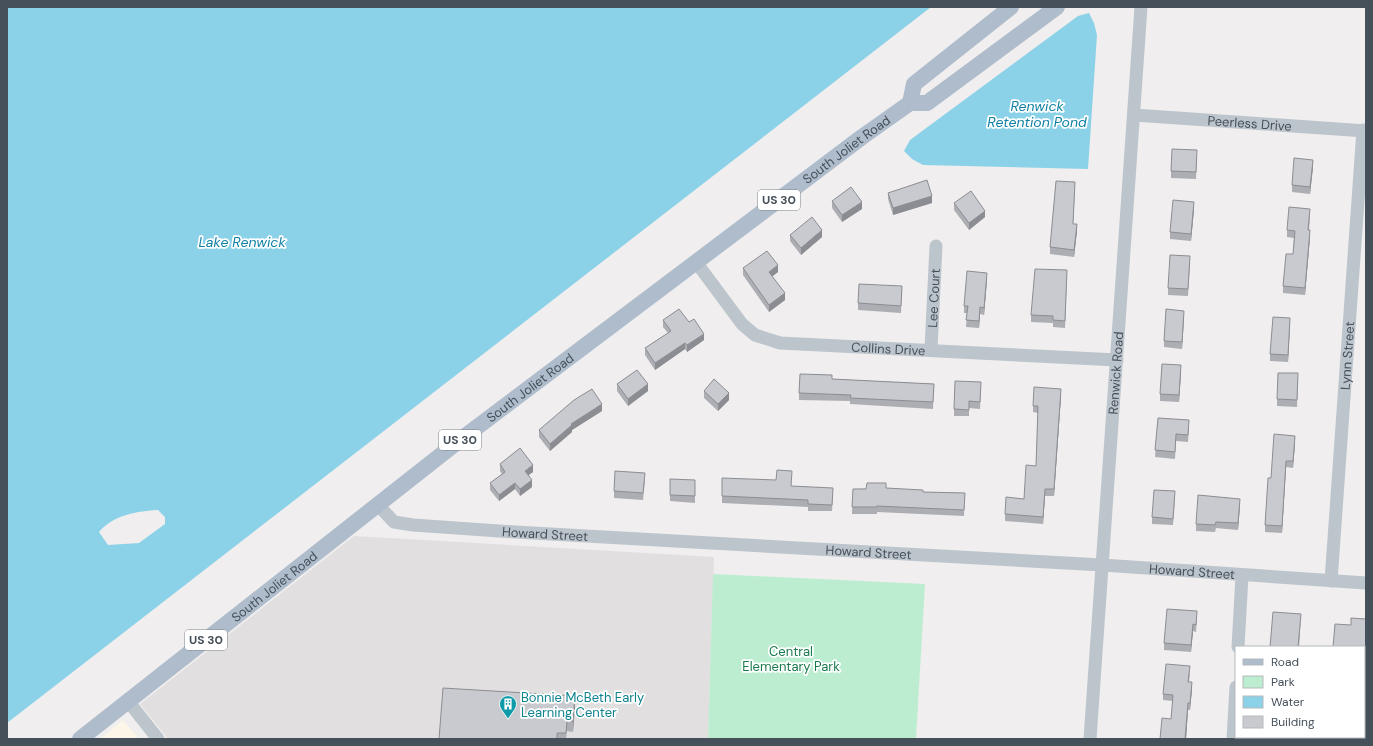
<svg xmlns="http://www.w3.org/2000/svg" width="1373" height="746" viewBox="0 0 1373 746" font-family="'DM Sans',sans-serif">
<style>
.commercial{fill:#fbf6e7}
.education{fill:#e1dfdf}
.green{fill:#bdedd1}
.water{fill:#8bd2e9;fill-rule:evenodd}
.lines{fill:none;stroke-linecap:round;stroke-linejoin:round}
.minor{stroke:#bcc4cc;stroke-width:13}
.major{stroke:#aebccc;stroke-width:16}
.wall{fill:#acaeb3}
.shaded-wall{fill:#8c8d92}
.building{fill:#c8cad0;stroke:#8c8d92}
.labels{text-anchor:middle;dominant-baseline:central;stroke-width:3.5;stroke-linejoin:round;paint-order:stroke}
.shield{fill:#fff;stroke:#7e848c;stroke-width:1}
.shield-label{font-size:12px;font-weight:bold;fill:#46505a}
.street-label{font-size:13px;fill:#46505a;stroke:#fff}
.park-label{font-size:13px;fill:#197a4d;stroke:#fff}
.culture-label{font-size:13px;fill:#0d838f;stroke:#fff;text-anchor:start}
.water-label{font-size:14px;font-style:italic;fill:#1080a4;stroke:#fff}
</style>
<rect width="100%" height="100%" fill="#f0eeee"/>
<path class="commercial" d="M123 720 139 739H100Z"/>
<path class="education" d="M354 536 714 557 708 739H168L140 704Z"/>
<path class="green" d="M713 574 925 584 916 739H708Z"/>
<path class="water" d="M7 7H931L7 723ZM158 510 165 517V524L139 543 108 545 99 532C113 515 138 511 158 510Z
M1089 13 1094 23 1097 35 1088 169 923 165 912 159 904 151 910 140 1078 16Z"/>
<g class="lines">
<g class="minor">
<path id="s1" d="M1134 115 1366 131"/>
<path id="s2" d="M696 262 742 324 755 335 780 343 1117 360"/>
<path id="s3" d="M931 349 936 246"/>
<path id="s4" d="M378 505 394 522 413 525 515 532 1102 565 1366 583"/>
<path id="s5" d="M1331 581 1363 130"/>
<path d="M1238 647 1242 576"/>
<path d="M128 701 158 739"/>
<path id="s6" d="M1090 739 1141 7"/>
<path d="M1233 739 1236 687"/>
</g>
<g class="major">
<path d="M910 103 914 84 1011 7"/>
<path id="s7" d="M80 739 460 440 862 137 910 103H927L1057 7"/>
</g>
</g>
<path class="wall" d="M1197 157 1196 179 1171 178V171Z
M1313 167 1310 194 1292 192V185Z
M1075 189 1073 224 1077 231 1074 257 1050 254V247Z
M888 193 932 203 893 215 888 199Z
M832 201 862 209 842 222 832 208Z
M954 203 985 217 969 230 954 210Z
M1194 209 1191 241 1170 239V232Z
M1310 216 1309 230 1310 237 1305 295 1283 293V286L1293 254 1294 238 1287 237V230Z
M790 235 822 237 801 255 790 241Z
M1190 263 1188 296 1168 295V288Z
M743 268 778 272 772 276 785 300 769 312 743 275Z
M1067 276 1065 328 1053 327V323L1031 322V315Z
M987 280 984 315 980 314 979 328 966 327 967 313H964V306Z
M902 286 901 313 858 310V303Z
M1184 317 1182 349 1164 347V341Z
M663 320 689 322 704 340 687 352 685 349 655 370 645 355V348L668 333 663 327Z
M1290 325 1288 362 1270 361V354Z
M1181 372 1179 402 1160 401V394Z
M832 379 934 384 933 409 850 404V401L799 400V393Z
M1298 380 1297 407 1277 406V399Z
M617 384 648 391 628 406 617 391Z
M981 389 980 409 969 408V416H954V409Z
M704 391 729 400 718 411 704 398Z
M1061 396 1054 496H1045L1043 524 1005 521V514L1024 499 1036 466 1038 413 1033 412V406Z
M602 411 572 430V432L550 451 539 437V430Z
M1158 418 1189 427 1188 442 1176 441 1175 459 1155 457Z
M1295 443 1293 468 1286 467 1282 533 1265 532V525L1271 478Z
M500 464 533 472 529 475 532 487 520 496 515 489 499 501 490 490V483L502 474 500 471Z
M722 478 792 486 833 495 832 511H808V507L722 503Z
M645 480 643 500 614 498V491Z
M695 480V503L670 501V495Z
M886 488 923 492 965 493 964 516 877 512V514H852L853 489Z
M1175 498 1173 525 1152 524V517Z
M1240 505 1238 530 1216 528 1215 532 1196 531V524Z
M1197 618 1196 632 1193 631 1191 652 1164 650V643Z
M1366 619V661H1364V647L1351 625Z
M1190 673 1189 682 1192 689 1190 710H1188L1186 739H1160L1171 719 1173 701 1163 700V694Z
M575 706 573 732 567 731 566 739H439Z"/>
<path class="shaded-wall" d="M1313 160V167L1310 194V187Z
M932 196V203L893 215V208Z
M862 202V209L842 222V215Z
M1194 202V209L1191 241V234Z
M985 211V217L969 230V223Z
M1077 224V231L1074 257V250Z
M822 230V237L801 255V248Z
M1310 230V237L1305 295V288Z
M778 265V272L769 279V272Z
M987 273V280L984 315V308Z
M785 293V300L769 312V305Z
M980 307V314L979 328V321Z
M1184 311V317L1182 349V342Z
M1290 318V325L1288 362V355Z
M704 334V340L687 352V345Z
M685 343V349L655 370V363Z
M1181 365V372L1179 402V395Z
M648 384V391L628 406V399Z
M1061 389V396L1054 496V489Z
M729 393V400L718 411V404Z
M602 404V411L572 430V432L550 451V444L571 424Z
M1295 436V443L1293 468V461Z
M1286 461V467L1282 533V526Z
M533 465V472L525 477V471Z
M532 480V487L520 496V489Z
M515 483V489L499 501V495Z
M1045 489V496L1043 524V517Z
M1240 499V505L1238 530V523Z
M1301 614 1299 647H1298Z
M1193 624V631L1191 652V645Z
M1192 682V689L1190 710V703Z
M575 696V706L573 732V721Z
M1188 703V710L1186 739H1185Z"/>
<path class="building" d="M1172 149 1197 150 1196 172 1171 171Z
M1294 158 1313 160 1310 187 1292 185Z
M927 180 932 196 893 208 888 193Z
M1056 181 1075 182 1073 224H1077L1074 250 1050 247Z
M851 187 862 202 842 215 832 201Z
M971 191 985 211 969 223 954 203Z
M1173 200 1194 202 1191 234 1170 232Z
M1289 207 1310 209 1308 230H1310L1305 288 1283 286 1286 254H1293L1295 231 1287 230Z
M812 217 822 230 801 248 790 235Z
M767 251 778 265 769 272 785 293 769 305 743 268Z
M1170 255 1190 256 1188 289 1168 288Z
M1035 269 1067 270 1065 321 1053 320V316L1031 315Z
M967 271 987 273 984 308 980 307 979 321 966 320 968 306H964Z
M859 284 902 286 901 306 858 303Z
M679 309 689 322 694 319 704 334 687 345 685 343 655 363 645 348 671 331 663 320Z
M1166 309 1184 311 1182 342 1164 341Z
M1273 317 1290 318 1288 355 1270 354Z
M1162 364 1181 365 1179 395 1160 394Z
M637 370 648 384 628 399 617 384Z
M1278 373H1298L1297 400 1277 399Z
M800 374 832 375V379L934 384 933 402 850 398 851 395 799 393Z
M714 379 729 393 718 404 704 391Z
M955 381 981 382 980 402 969 401V410L954 409Z
M1034 387 1061 389 1054 489H1045L1043 517 1005 514 1006 497 1024 499 1026 465 1036 466 1038 406H1033Z
M592 389 602 404 571 424 572 425 550 444 539 430 574 400Z
M1158 418 1189 420 1188 435 1176 434 1175 452 1155 450Z
M1274 434 1295 436 1293 461H1286L1282 526 1265 525 1268 478H1271Z
M520 448 533 465 525 471 532 480 520 489 515 483 499 495 490 483 505 472 500 464Z
M777 470 792 471 791 486 833 488 832 505 808 504V500L722 496V478L776 480Z
M615 471 645 473 643 493 614 491Z
M670 479 695 480V496L670 495Z
M867 483H886V488L923 490V492L965 493 964 510 877 506V507H852L853 489H866Z
M1154 490 1175 491 1173 519 1152 517Z
M1198 495 1240 499 1238 523 1216 522 1215 525 1196 524Z
M1167 609 1197 611 1196 625 1193 624 1191 645 1164 643Z
M1273 612 1301 614 1298 647H1270Z
M1351 618 1366 619V655L1364 654V647H1333L1335 624 1351 625Z
M1166 664 1190 666 1188 682H1192L1190 703H1188L1185 739H1160L1162 718 1171 719 1173 695 1163 694Z
M443 688 575 696 573 721H567L566 733H557V739H439Z
M1262 737H1286V739H1262Z"/>
<defs>
<g id="building-pin" transform="scale(0.9)"><path d="M0 17L-7.5 6A9.5 9.5 0 1 1 7.5 6Z" fill="#0f9aa8" stroke="#fff"/><path d="M-4-6H4V6H1V3H-1V6H-4ZM-2.5-4.3h1.7v1.8h-1.7ZM.8-4.3h1.7v1.8H.8ZM-2.5-1h1.7V.8h-1.7ZM.8-1h1.7V.8H.8Z" fill="#fff"/></g>
</defs>
<g fill-rule="evenodd">
<use href="#building-pin" x="508" y="704"/>
</g>
<g class="labels">
<g class="shield">
<rect x="758" y="190" width="42" height="20" rx="3"/>
<rect x="439" y="430" width="42" height="20" rx="3"/>
<rect x="185" y="630" width="42" height="20" rx="3"/>
</g>
<g class="shield-label">
<text x="779" y="200">US 30</text>
<text x="460" y="440">US 30</text>
<text x="206" y="640">US 30</text>
</g>
<g class="street-label">
<text stroke="none"><textPath href="#s1" startOffset="116">Peerless Drive</textPath></text>
<text stroke="none"><textPath href="#s7" startOffset="967">South Joliet Road</textPath></text>
<text stroke="none"><textPath href="#s3" startOffset="51">Lee Court</textPath></text>
<text stroke="none"><textPath href="#s2" startOffset="229">Collins Drive</textPath></text>
<text stroke="none"><textPath href="#s5" startOffset="226">Lynn Street</textPath></text>
<text stroke="none"><textPath href="#s6" startOffset="367">Renwick Road</textPath></text>
<text stroke="none"><textPath href="#s7" startOffset="571">South Joliet Road</textPath></text>
<text stroke="none"><textPath href="#s4" startOffset="175">Howard Street</textPath></text>
<text stroke="none"><textPath href="#s4" startOffset="499">Howard Street</textPath></text>
<text stroke="none"><textPath href="#s4" startOffset="823">Howard Street</textPath></text>
<text stroke="none"><textPath href="#s7" startOffset="247">South Joliet Road</textPath></text>
</g>
<g class="park-label">
<text x="791" y="651">Central<tspan x="791" dy="15">Elementary Park</tspan></text>
</g>
<g class="culture-label">
<text x="521" y="697">Bonnie McBeth Early<tspan x="521" dy="15">Learning Center</tspan></text>
</g>
<g class="water-label">
<text x="1037" y="106">Renwick<tspan x="1037" dy="16">Retention Pond</tspan></text>
<text x="242" y="242">Lake Renwick</text>
</g>
</g>
<rect width="1373" height="746" fill="none" stroke="#46505a" stroke-width="16"/>
<rect x="1235" y="646" width="130" height="92" fill="#ffffff" stroke="#b5b9bd"/>
<rect x="1243" y="659" width="20" height="6" fill="#aebccc" stroke="#b5b9bd"/>
<text x="1271" y="666" font-size="12" fill="#46505a">Road</text>
<rect x="1243" y="676" width="20" height="12" fill="#bdedd1" stroke="#b5b9bd"/>
<text x="1271" y="686" font-size="12" fill="#46505a">Park</text>
<rect x="1243" y="696" width="20" height="12" fill="#8bd2e9" stroke="#b5b9bd"/>
<text x="1271" y="706" font-size="12" fill="#46505a">Water</text>
<rect x="1243" y="716" width="20" height="12" fill="#c8cad0" stroke="#b5b9bd"/>
<text x="1271" y="726" font-size="12" fill="#46505a">Building</text>
</svg>
